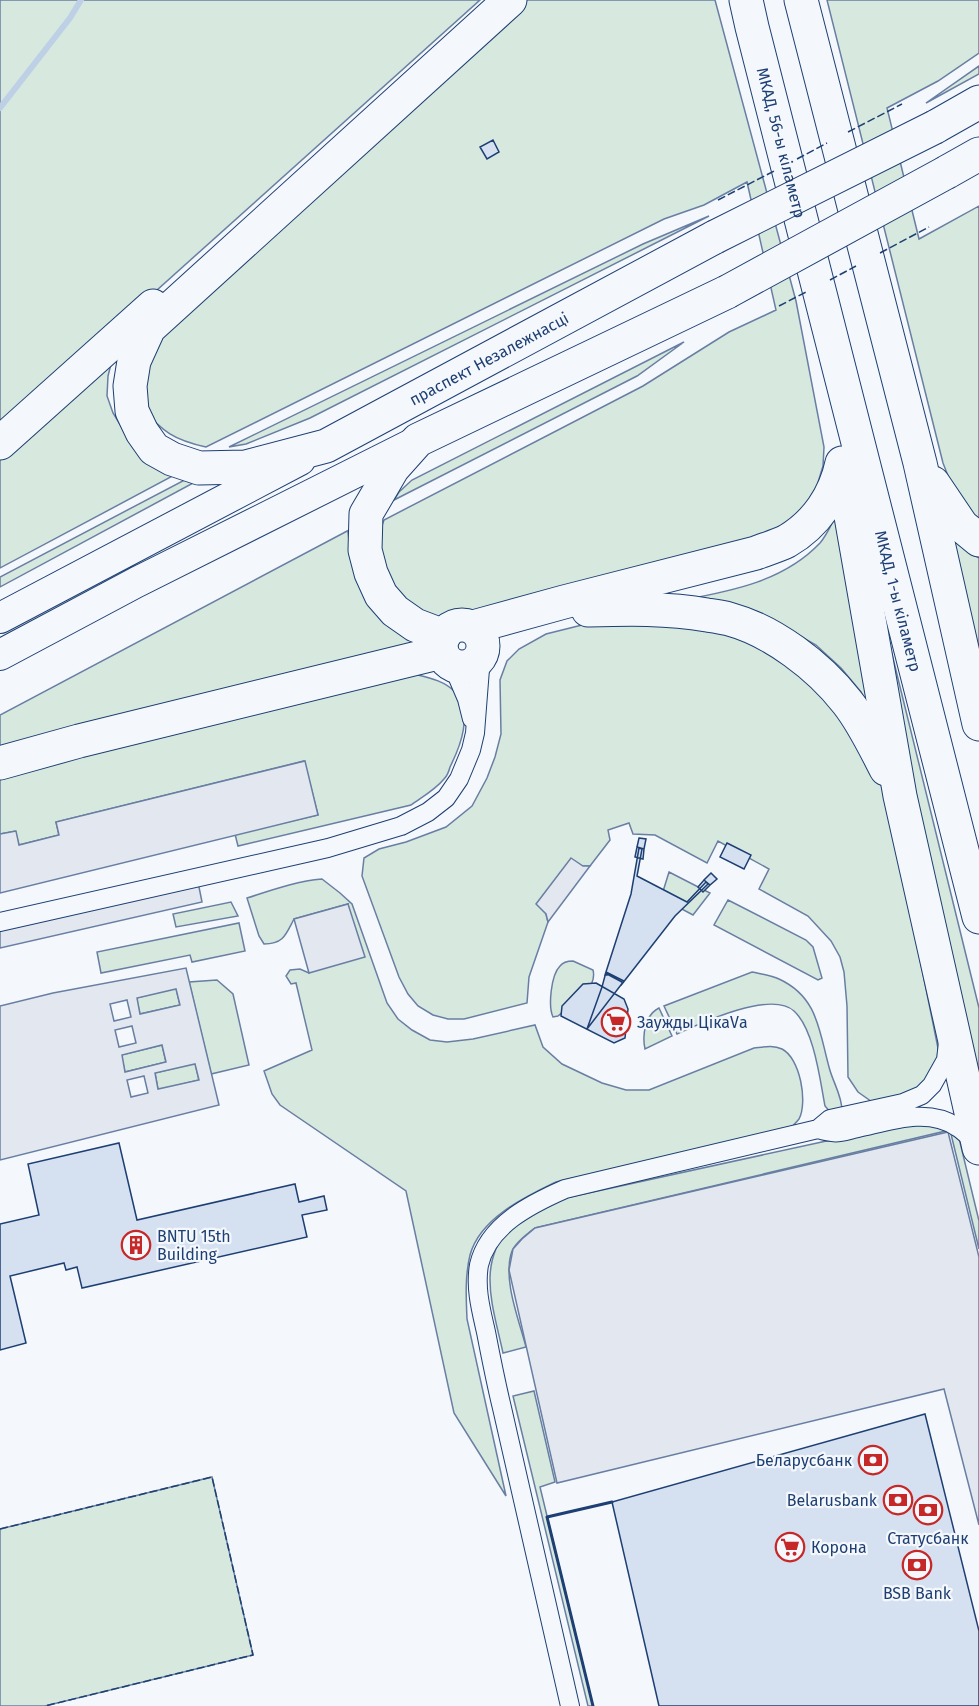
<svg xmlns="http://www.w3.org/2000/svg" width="979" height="1706" viewBox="0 0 979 1706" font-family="'Fira Sans',sans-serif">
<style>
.green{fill:#d7e8df;stroke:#687fa3;stroke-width:1.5}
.parking{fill:#e3e8f0;stroke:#687fa3;stroke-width:1.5;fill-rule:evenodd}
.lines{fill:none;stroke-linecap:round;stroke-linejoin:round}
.stream{stroke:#bed0e5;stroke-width:6}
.building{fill:#d5e0f0;stroke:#1d3f73;stroke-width:1.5}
.street-casing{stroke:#1d3f73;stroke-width:20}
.primary-casing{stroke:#1d3f73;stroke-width:32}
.highway-casing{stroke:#1d3f73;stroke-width:35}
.street{stroke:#f4f7fb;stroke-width:18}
.primary{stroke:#f4f7fb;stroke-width:30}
.highway{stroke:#f4f7fb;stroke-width:33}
.highway-bridge-casing{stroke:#1d3f73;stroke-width:35;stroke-linecap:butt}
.highway-bridge{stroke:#f4f7fb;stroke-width:33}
.fence{stroke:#1d3f73;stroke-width:1.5;stroke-dasharray:8 3;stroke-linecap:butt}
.wall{stroke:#1d3f73;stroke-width:3}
.labels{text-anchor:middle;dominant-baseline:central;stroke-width:4.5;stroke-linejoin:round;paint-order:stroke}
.street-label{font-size:16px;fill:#1d3f73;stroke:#f4f7fb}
.poi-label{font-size:16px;fill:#1d3f73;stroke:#f4f7fb;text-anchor:start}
</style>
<rect width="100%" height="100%" fill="#f4f7fb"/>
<path class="green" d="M0 0H480L0 431Z
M527 0H715L796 301 824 447 823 466 816 489 789 528 665 570 453 622 436 620 407 608 383 573 380 531 384 520 643 386 729 332 776 310 747 182 704 205 664 219 206 447C174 440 163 432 142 408L151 343 260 241Z
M827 0H979V53L938 81 887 108 919 239 979 206V528L957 499 943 463Z
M979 66V74L926 103Z
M709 216 310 418 246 444 229 447 643 244Z
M684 342 637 376 394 500 399 492 412 480Z
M113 356 108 376 107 396 113 413 124 431 182 471 0 568V455Z
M196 474 208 475 0 587V577Z
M839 510 873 714 861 692 841 668 816 645 786 628 683 600C732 591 784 581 820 543 828 534 833 520 839 510Z
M351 529 348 532 351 556 415 642 0 756V715Z
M953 538 968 551 979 558V657Z
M643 620 688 624 767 646 821 687 882 772 938 1048 937 1063 919 1094 875 1104 858 1092 848 1077 847 1006 844 972 840 957 831 941 808 916 759 889 769 869 718 841 707 863 655 835 633 834 629 823 608 830 610 840 590 866H583L546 914 548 922 529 977 527 1003 464 1019H448L433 1015 418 1006 408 994 399 977 362 876 364 858 379 849 406 842 446 827 472 806 487 778 495 757 501 734 500 680 507 661 519 649 546 634 582 625Z
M889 642 979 1008V1085L901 760Z
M418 675C431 678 446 682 455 692 473 714 461 745 450 767 449 771 447 776 444 779 435 790 422 797 411 805L238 846 235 834 318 815 304 761 56 822 59 835 19 845 15 831 0 834V777L393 677Z
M669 872 710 893 693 915 661 898Z
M322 879 340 893 352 904 387 1003 398 1019 412 1030 430 1040 447 1042 473 1039 535 1025 543 1047 562 1064 602 1083 626 1090H649L754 1048C764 1047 773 1045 782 1049 800 1058 808 1102 799 1119 796 1123 792 1126 789 1130L556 1182C525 1197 480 1218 470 1255 465 1276 466 1297 467 1319L506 1496 454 1413 406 1191 280 1105 272 1094 264 1071 312 1050 296 983 291 984 286 976 290 970 300 969 309 973 348 904 294 919C286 934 284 944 264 944L259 936 247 898C272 890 297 881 322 879Z
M728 900 806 940 813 947 822 978 818 980 714 925Z
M231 902 238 916 176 927 173 914Z
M239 923 245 951 192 962 190 955 101 973 97 952Z
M573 961 593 970C598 990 571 1005 558 1016L553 1017C548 1006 551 975 560 966 563 962 568 961 573 961Z
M752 972C761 974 771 975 779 979 818 997 819 1031 829 1067 833 1083 842 1095 842 1111L831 1113 825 1106C820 1080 814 1029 794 1011 771 990 701 1023 677 1034L664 1006Z
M217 980 233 994 249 1065 211 1074 189 982Z
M176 988 180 1005 140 1014 136 998Z
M659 1008 672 1036 645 1049C642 1035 645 1015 659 1008Z
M162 1045 166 1062 125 1072 121 1055Z
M195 1063 199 1080 158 1090 155 1073Z
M926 1120C939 1121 949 1123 958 1134L979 1221V1249L950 1130 535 1228C527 1234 516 1242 512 1251 502 1278 519 1320 526 1347L503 1353C492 1302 474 1258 519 1217 524 1212 532 1208 538 1204L831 1140 906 1121Z
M534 1391 555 1482 540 1487 593 1706H588L513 1396Z
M212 1477 253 1655 45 1706H0V1529Z"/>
<path class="parking" d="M305 761 318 815 0 893V834L16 831 19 845 59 835 56 822Z
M571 858 583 866H590L548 922 546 914 536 904Z
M197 877 202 902 0 948V922Z
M348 904 365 957 309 973 294 919Z
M186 968 219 1105 0 1160V1006L53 993ZM176 989 180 1005 140 1014 137 998ZM127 1000 131 1017 114 1021 110 1004ZM132 1026 136 1043 119 1047 115 1030ZM162 1045 166 1062 125 1072 122 1055ZM195 1064 199 1080 158 1089 155 1073ZM144 1076 148 1093 131 1097 127 1080Z
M948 1132 979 1257V1525L944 1389 557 1483 509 1270 513 1249 522 1239 535 1228Z"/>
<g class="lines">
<path class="stream" d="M0 108 70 18 81 0"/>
</g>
<path class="building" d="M493 140 499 152 487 159 480 147Z
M639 838 646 839 644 849 637 847Z
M727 843 751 855 744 869 720 857Z
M637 847 644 849 643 859 635 857Z
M639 848 642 849 637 876 687 902 706 882 708 884 675 916 622 984V982L607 974V975H605L631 894Z
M711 873 717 879 710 885 704 880Z
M704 880 710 885 703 892 698 887Z
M606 972 624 981 587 1029 602 987Z
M596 983 624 999 628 1009 625 1038 614 1043 561 1016 562 1006 583 984Z
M119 1143 137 1220 295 1184 299 1202 324 1196 327 1210 302 1215 307 1237 82 1288 77 1267 66 1270 64 1263 10 1276 26 1343 0 1350V1224L39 1215 28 1164Z
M925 1414 979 1631V1706H659L612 1502Z"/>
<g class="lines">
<g class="street-casing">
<path id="street" d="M452 664 467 699 472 719
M0 922 328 848 401 826 428 812 446 798 459 779 471 750 475 733 481 656
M818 1129C837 1135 840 1132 858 1128 890 1121 928 1107 957 1127 964 1131 969 1137 975 1142
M570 1706C547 1607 525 1507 502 1408 496 1383 491 1358 486 1332 481 1310 475 1288 479 1265 488 1225 531 1204 565 1189L818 1129 830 1119 903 1103 922 1095 932 1085 946 1060 948 1042"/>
</g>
<g class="primary-casing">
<path id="primary" d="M0 618 300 460
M0 655 137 582 414 443"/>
</g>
<g class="highway-casing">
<g id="highway">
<path id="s1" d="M510 0 149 328 134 361 130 386 132 411 142 432 154 449 172 459 199 468 246 467 326 446 715 237"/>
<path id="s2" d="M746 0 752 27 979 917"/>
<path d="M801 0 920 463 979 724"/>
<path d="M935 127 979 102"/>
<path d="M947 172 979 154"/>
<path d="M0 443 153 306"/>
<path d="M842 465 900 796 979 1148"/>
<path d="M933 483 962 526 979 540"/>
<path d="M588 610C628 609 667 608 707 615 714 616 722 617 729 619 773 631 819 666 847 702 863 722 874 746 886 769"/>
<circle cx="462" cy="646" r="21"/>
<path d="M473 627 564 602 756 553C766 549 777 546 787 541 816 524 835 496 842 463"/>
<path d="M444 636 415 625 395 611 381 595 371 573 365 550 366 514 393 468 418 440 727 292"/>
<path d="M0 763 79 741 442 652"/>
</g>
</g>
<use href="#street" class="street"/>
<use href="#primary" class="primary"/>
<use href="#highway" class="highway"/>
<g class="highway-bridge-casing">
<path id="highway-bridge" d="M715 237 935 127
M727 292 947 172"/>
</g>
<use href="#highway-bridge" class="highway-bridge"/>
<path class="fence" d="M848 132 902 104
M797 159 827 143
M718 200 776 170
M880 253 929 227
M830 280 856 266
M779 306 808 291
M0 1529 212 1477 253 1655 45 1706"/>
<path class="wall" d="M593 1706 547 1517 612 1502"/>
</g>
<defs>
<g id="supermarket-ring" transform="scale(1.5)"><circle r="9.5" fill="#f4f7fb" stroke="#c62828" stroke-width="1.5"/><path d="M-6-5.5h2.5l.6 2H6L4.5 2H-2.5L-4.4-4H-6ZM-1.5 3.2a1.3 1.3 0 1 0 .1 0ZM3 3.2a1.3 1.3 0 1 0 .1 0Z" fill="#c62828"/></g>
<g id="building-ring" transform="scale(1.5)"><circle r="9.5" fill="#f4f7fb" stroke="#c62828" stroke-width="1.5"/><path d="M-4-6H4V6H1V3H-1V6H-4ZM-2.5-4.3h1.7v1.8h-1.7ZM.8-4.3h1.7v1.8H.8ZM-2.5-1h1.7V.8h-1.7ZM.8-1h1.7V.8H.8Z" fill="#c62828"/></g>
<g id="bank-ring" transform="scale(1.5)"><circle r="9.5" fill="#f4f7fb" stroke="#c62828" stroke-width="1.5"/><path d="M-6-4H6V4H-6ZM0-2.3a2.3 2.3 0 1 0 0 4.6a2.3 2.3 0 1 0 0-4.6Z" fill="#c62828"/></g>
</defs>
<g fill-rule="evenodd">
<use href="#supermarket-ring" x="616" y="1022"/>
<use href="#building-ring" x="136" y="1245"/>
<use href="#bank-ring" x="873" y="1460"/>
<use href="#bank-ring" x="898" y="1500"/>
<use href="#bank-ring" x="928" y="1510"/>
<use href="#supermarket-ring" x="790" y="1547"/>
<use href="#bank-ring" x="917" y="1565"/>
</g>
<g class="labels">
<g class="street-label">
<text stroke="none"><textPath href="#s2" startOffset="147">МКАД, 56-ы кіламетр</textPath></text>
<text stroke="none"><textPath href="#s1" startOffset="982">праспект Незалежнасці</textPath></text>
<text stroke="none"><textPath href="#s2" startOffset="620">МКАД, 1-ы кіламетр</textPath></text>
</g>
<g class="poi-label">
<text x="637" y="1022">Заужды ЦікаVа</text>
<text x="157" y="1236">BNTU 15th<tspan x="157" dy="18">Building</tspan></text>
<text x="852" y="1460" text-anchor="end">Беларусбанк</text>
<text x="877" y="1500" text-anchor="end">Belarusbank</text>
<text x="928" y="1538" text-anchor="middle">Статусбанк</text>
<text x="811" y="1547">Корона</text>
<text x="917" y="1593" text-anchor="middle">BSB Bank</text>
</g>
</g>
</svg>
